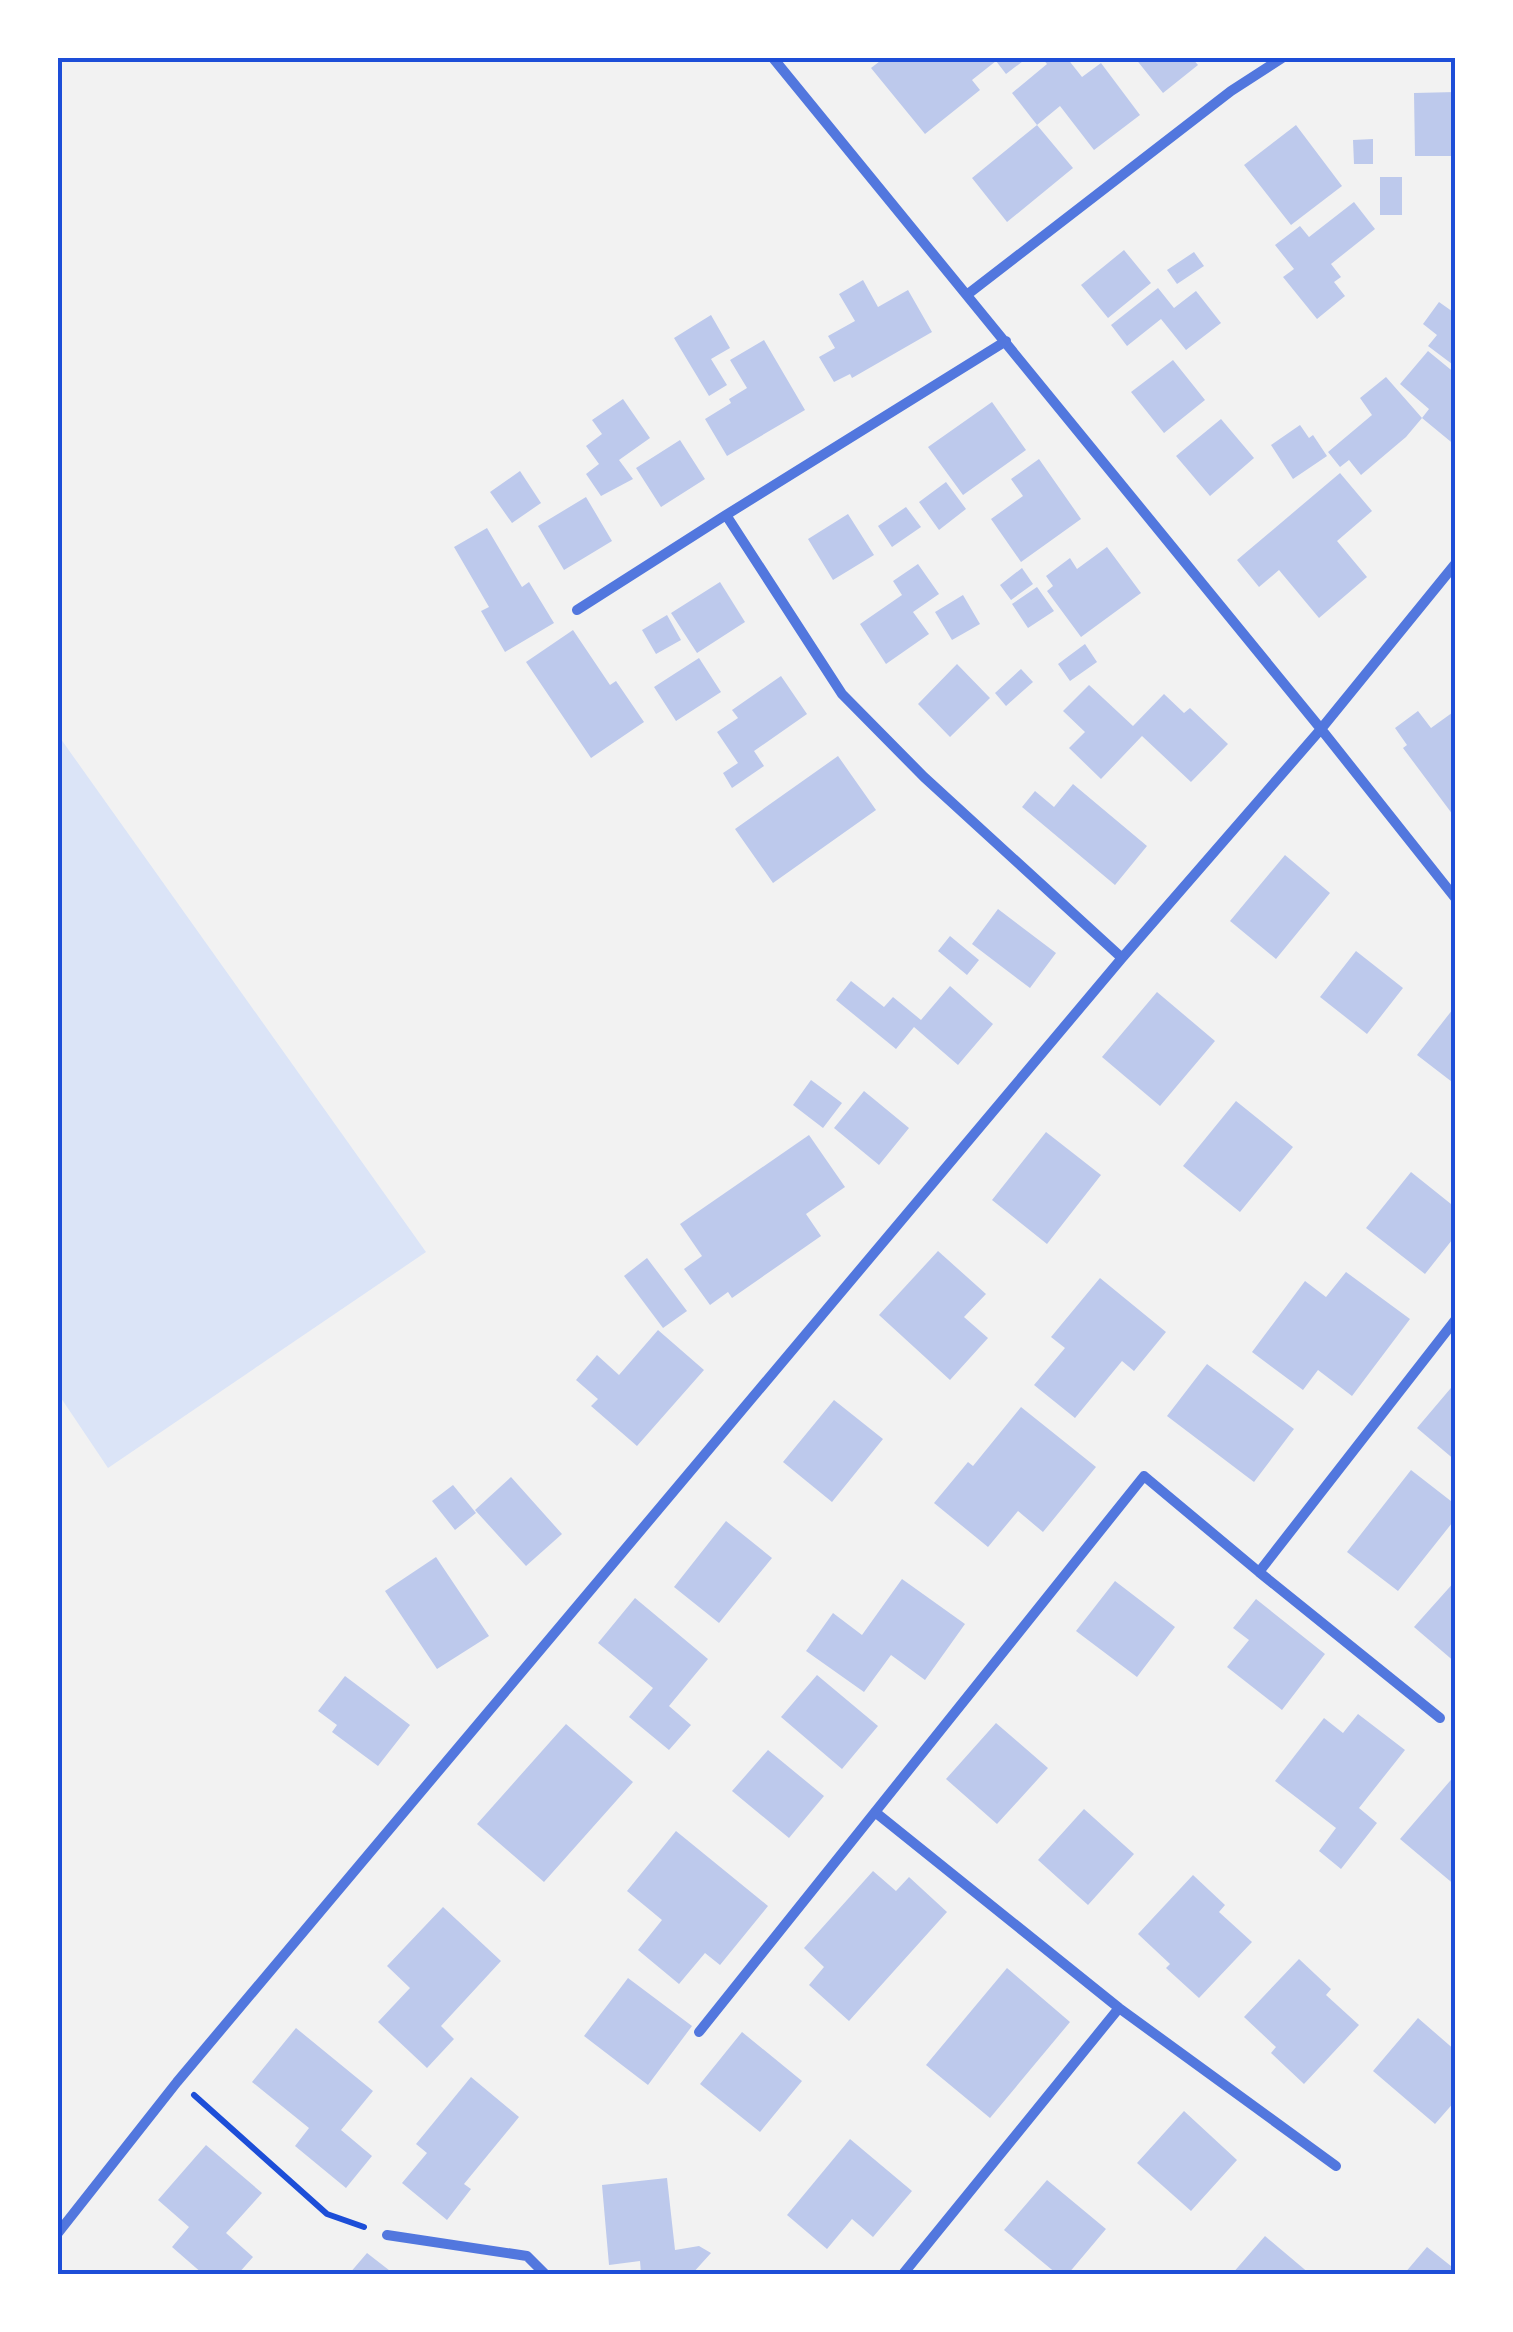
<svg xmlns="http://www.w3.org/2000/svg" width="1513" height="2332" viewBox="0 0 1513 2332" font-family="'PT Sans Narrow',sans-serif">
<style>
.green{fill:#dbe4f7}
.building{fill:#bdc9ec}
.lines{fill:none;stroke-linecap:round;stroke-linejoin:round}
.path{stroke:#1d4ed8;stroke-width:6}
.minor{stroke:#5277de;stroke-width:10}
.neatline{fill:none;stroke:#1d4ed8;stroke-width:4}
</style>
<rect width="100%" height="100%" fill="#f2f2f2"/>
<path class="green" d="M58 735 426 1252 108 1468 61 1398 58 1401Z"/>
<path class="building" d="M884 58H1027L1006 74 996 61 972 80 980 90 925 134 871 68Z
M1042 58H1067L1082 77 1101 63 1140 115 1094 150 1060 106 1037 125 1012 93 1047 64Z
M1135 58H1192L1198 65 1163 93Z
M1456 92V156H1415L1414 93Z
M1037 125 1073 168 1007 222 972 178Z
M1296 125 1342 186 1291 225 1244 165Z
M1373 139V164H1354L1353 140Z
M1380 177H1402V215H1380Z
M1354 202 1375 229 1331 264 1341 277 1334 282 1345 296 1317 319 1283 277 1294 269 1275 245 1300 226 1309 237Z
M1124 250 1151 283 1108 318 1081 285Z
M1194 252 1204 266 1177 284 1167 270Z
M863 280 878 307 908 290 932 332 852 378 850 374 834 382 819 357 835 348 828 336 855 321 839 294Z
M1158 288 1174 308 1196 291 1221 323 1186 350 1161 319 1127 346 1111 325Z
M1439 302 1456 314V367L1428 346 1437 335 1423 324Z
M711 315 730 348 711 359 727 385 709 396 674 338Z
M764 340 805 410 727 456 705 419 731 403 729 399 747 388 730 360Z
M1428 351 1456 374V446L1422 418 1429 409 1400 384Z
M1173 360 1205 400 1164 433 1131 392Z
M1386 377 1422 418 1406 437 1361 475 1349 460 1340 467 1328 452 1372 415 1360 398Z
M623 399 650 438 619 460 633 479 601 496 586 474 599 464 586 446 602 434 592 420Z
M992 402 1026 450 963 495 928 447Z
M1221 419 1254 458 1210 496 1176 456Z
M1300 425 1309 438 1313 435 1327 456 1293 479 1271 445Z
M680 440 705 479 661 507 636 468Z
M1039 459 1081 519 1021 562 991 519 1023 496 1011 479Z
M520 471 541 503 512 523 490 492Z
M1340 473 1372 511 1337 541 1367 577 1319 618 1279 570 1259 587 1237 560Z
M946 482 966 509 939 530 919 502Z
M586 497 612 541 564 570 538 526Z
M906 507 921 527 892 547 878 526Z
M848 514 874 555 833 580 808 539Z
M487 528 522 587 529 582 554 623 505 652 481 611 489 607 454 547Z
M1107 547 1141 593 1081 637 1047 591 1053 586 1046 576 1070 558 1077 569Z
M918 564 939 594 913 612 929 634 886 664 860 624 902 595 893 581Z
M1022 568 1033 584 1011 600 1000 585Z
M720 582 745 622 697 653 671 613Z
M1037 587 1054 611 1028 628 1012 604Z
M963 595 980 624 952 640 935 612Z
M667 615 681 640 656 654 642 630Z
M573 630 610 685 616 681 644 722 591 758 526 662Z
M1085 644 1097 662 1070 681 1058 664Z
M699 658 721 692 676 721 654 687Z
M957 664 990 698 950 737 918 704Z
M1021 669 1033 682 1006 706 995 693Z
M781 676 807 714 754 751 764 766 732 788 723 773 738 763 717 732 738 718 732 710Z
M1089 685 1133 726 1164 694 1184 713 1190 708 1228 744 1191 782 1142 736 1101 779 1069 748 1085 732 1063 711Z
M1456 710V819L1403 748 1407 745 1395 728 1418 711 1431 728Z
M838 756 876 810 773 883 735 829Z
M1073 784 1147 846 1115 885 1022 807 1035 791 1054 807Z
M1285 855 1330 893 1276 959 1230 921Z
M998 909 1056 953 1030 988 972 944Z
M950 936 979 960 967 975 938 951Z
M1356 951 1403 988 1367 1034 1320 997Z
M851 981 884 1007 893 997 921 1020 950 986 993 1024 958 1065 914 1027 896 1049 836 1000Z
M1157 992 1215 1041 1160 1106 1102 1057Z
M1453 1009 1456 1011V1085L1417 1055Z
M811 1080 842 1103 823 1128 793 1105Z
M864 1091 909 1128 879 1165 834 1128Z
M1236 1101 1293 1147 1240 1212 1183 1166Z
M1046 1132 1101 1175 1047 1244 992 1200Z
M809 1135 845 1187 806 1214 821 1236 732 1298 728 1292 710 1305 684 1269 702 1256 680 1224Z
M1411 1172 1456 1208V1235L1425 1274 1366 1228Z
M938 1251 986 1294 964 1317 988 1338 950 1380 879 1315Z
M647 1258 687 1311 663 1328 624 1276Z
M1346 1272 1410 1319 1352 1396 1318 1370 1303 1390 1252 1352 1305 1281 1326 1297Z
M1100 1278 1166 1332 1134 1371 1122 1361 1075 1418 1034 1385 1065 1348 1051 1337Z
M658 1330 704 1370 637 1446 591 1406 598 1399 576 1380 597 1355 619 1375Z
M1207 1364 1294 1429 1254 1482 1167 1416Z
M1456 1382V1461L1417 1428Z
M834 1400 883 1439 832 1502 783 1462Z
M1021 1407 1096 1467 1043 1532 1018 1511 988 1547 934 1503 968 1462 973 1466Z
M1411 1470 1456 1505V1518L1398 1591 1347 1552Z
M511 1477 562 1534 526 1566 475 1510Z
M453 1485 476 1513 455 1530 432 1501Z
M726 1521 772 1558 719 1623 674 1587Z
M436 1557 489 1636 437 1669 385 1591Z
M902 1579 965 1624 925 1680 891 1655 864 1692 806 1651 833 1613 862 1635Z
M1456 1580V1663L1414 1627Z
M1115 1581 1175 1627 1137 1677 1076 1631Z
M635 1598 708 1659 669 1706 691 1725 669 1750 629 1717 653 1688 598 1643Z
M1256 1599 1325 1654 1282 1710 1227 1667 1249 1640 1233 1628Z
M817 1675 878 1726 842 1769 781 1717Z
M345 1676 410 1725 378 1766 332 1732 337 1725 318 1711Z
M1358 1714 1405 1750 1359 1808 1377 1823 1341 1869 1319 1851 1336 1828 1275 1781 1324 1718 1343 1733Z
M996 1723 1048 1768 997 1824 946 1779Z
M566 1724 633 1782 544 1882 477 1824Z
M768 1750 824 1796 789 1838 732 1791Z
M1456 1774V1886L1400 1839Z
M1084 1809 1134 1854 1088 1905 1038 1860Z
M676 1831 768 1906 720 1965 705 1953 679 1984 638 1950 662 1920 627 1891Z
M873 1871 896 1891 909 1877 947 1912 849 2021 809 1985 824 1967 804 1948Z
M1193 1875 1225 1905 1219 1912 1252 1942 1199 1998 1166 1968 1170 1964 1138 1934Z
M443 1907 501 1961 441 2026 454 2039 427 2068 378 2022 410 1988 387 1966Z
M1299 1959 1331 1989 1326 1995 1359 2025 1304 2084 1271 2053 1276 2047 1244 2017Z
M1007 1968 1070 2022 990 2118 926 2065Z
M628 1978 692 2026 648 2085 584 2036Z
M1418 2018 1456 2051V2100L1435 2124 1373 2071Z
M296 2028 373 2091 341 2130 372 2156 346 2188 295 2146 309 2128 252 2082Z
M742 2032 802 2081 760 2132 700 2084Z
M471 2077 519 2117 464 2184 471 2189 447 2220 402 2183 427 2153 416 2144Z
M1184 2111 1237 2160 1191 2211 1137 2163Z
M850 2139 912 2191 873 2237 852 2219 827 2249 787 2215Z
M206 2145 262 2193 226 2233 253 2257 238 2274H203L172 2247 189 2227 158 2200Z
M667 2178 675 2250 699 2246 711 2253 692 2274H641L640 2261 609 2265 602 2185Z
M1047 2180 1106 2229 1068 2274H1057L1004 2230Z
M1265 2236 1310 2274H1232Z
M1427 2247 1456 2270V2274H1404Z
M367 2253 394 2274H349Z"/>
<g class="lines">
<path class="path" d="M194 2095 327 2214 364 2227"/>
<path class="minor" d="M773 58 1321 729 1456 899
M968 294 1231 91 1282 58
M1006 341 726 515 842 694 924 777 1122 958
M577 610 726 515
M1259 1572 1440 1718
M875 1812 1119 2008 903 2274
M1119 2008 1336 2166
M699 2032 1144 1476 1259 1572 1456 1319
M58 2233 177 2082 1122 958 1321 729 1456 563
M387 2235 527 2256 545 2274"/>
</g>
<rect width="1513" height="2332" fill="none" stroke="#ffffff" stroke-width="120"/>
<rect x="60" y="60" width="1393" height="2212" class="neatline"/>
</svg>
